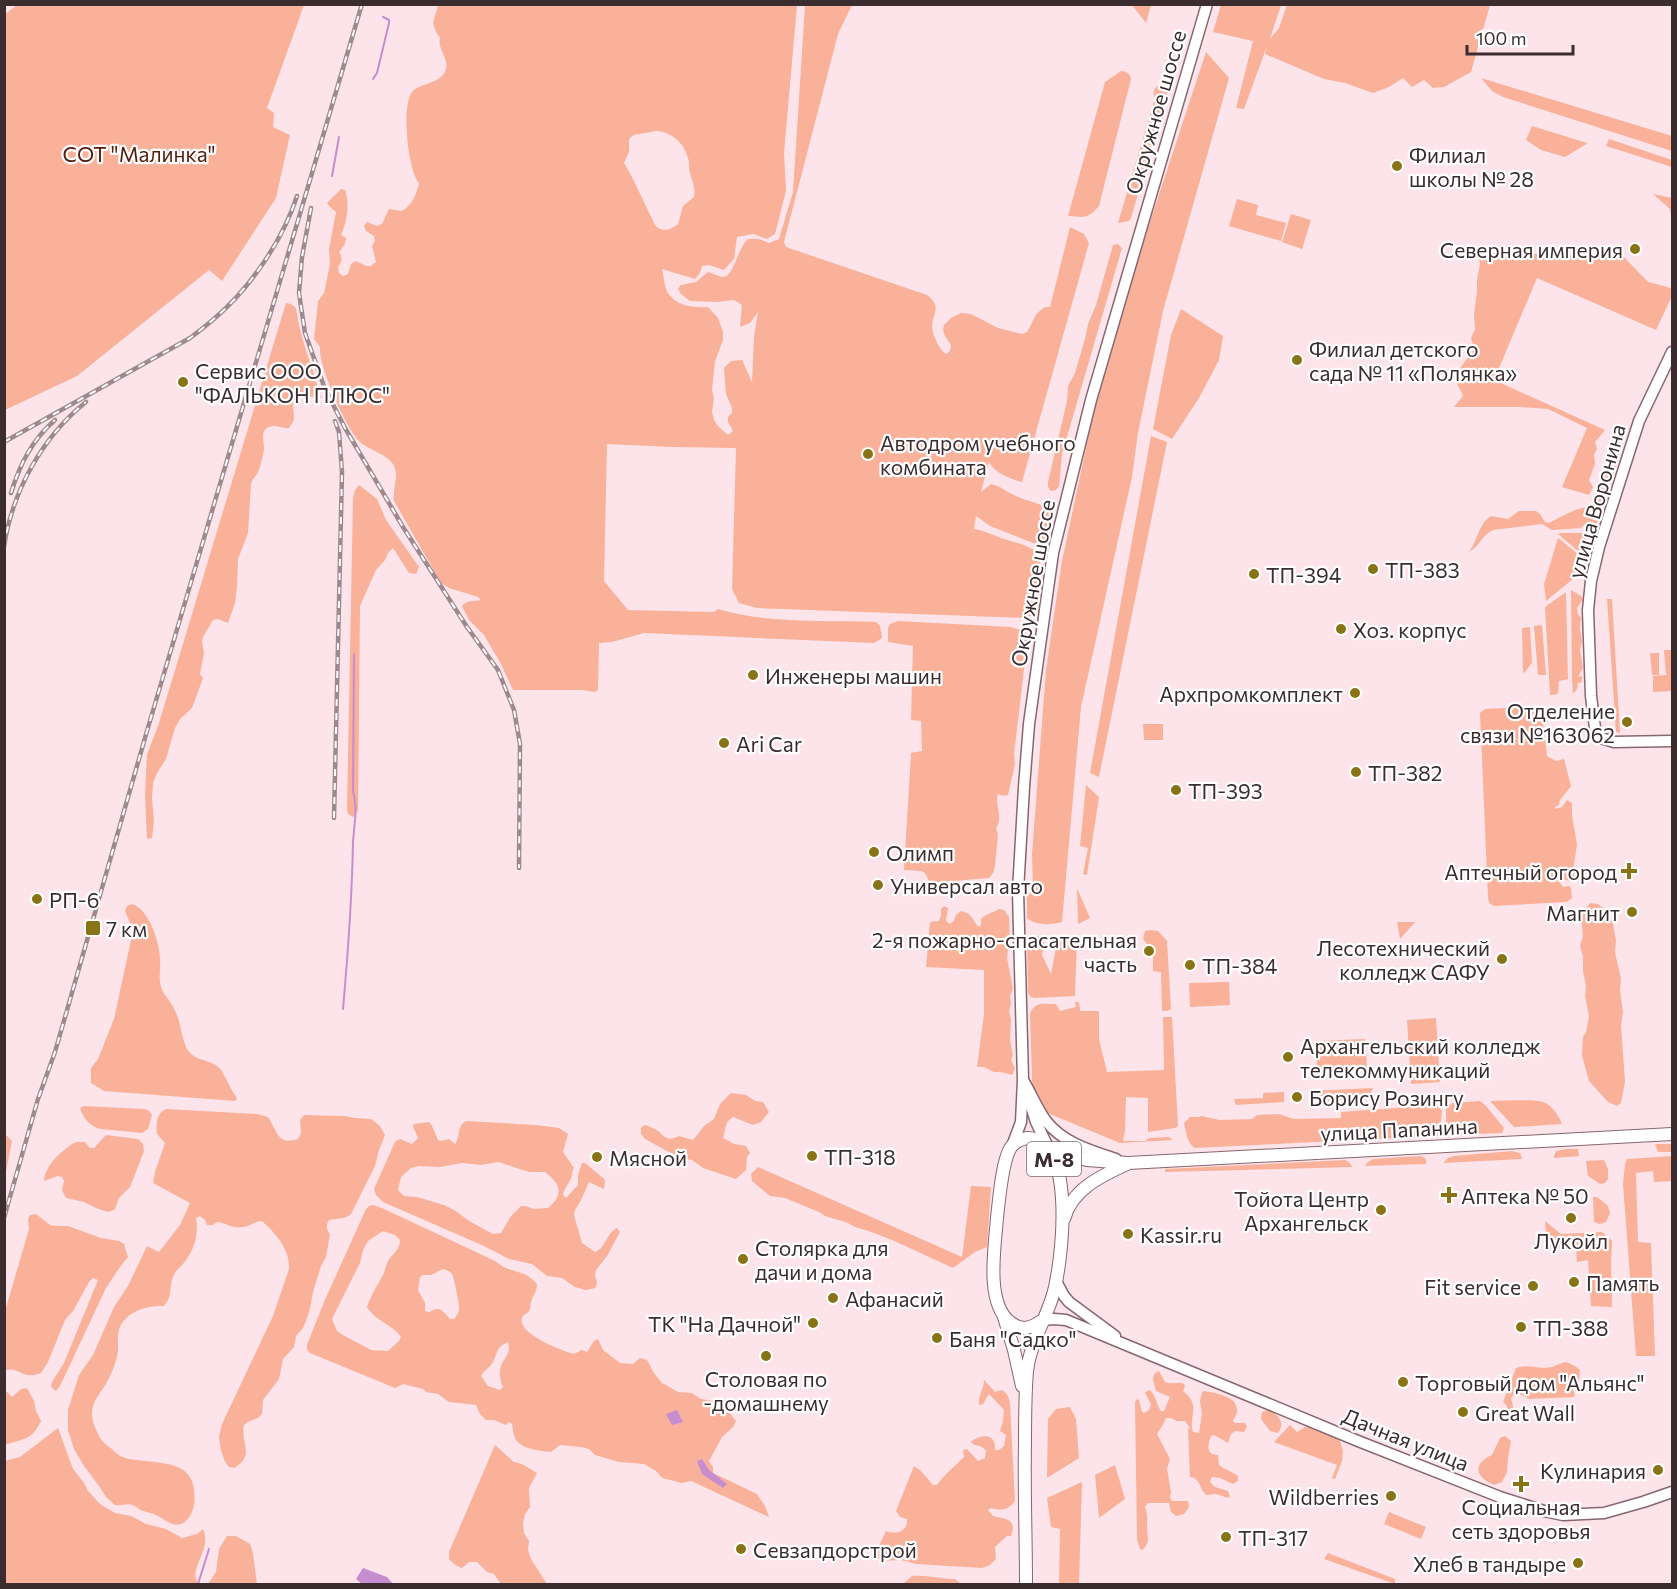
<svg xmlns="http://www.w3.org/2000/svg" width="1677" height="1589" viewBox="0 0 1677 1589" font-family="Commissioner,sans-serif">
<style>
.green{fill:#f9b19a;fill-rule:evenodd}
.water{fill:#c68dd0}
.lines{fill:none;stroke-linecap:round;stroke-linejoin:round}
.stream{stroke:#c68dd0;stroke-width:2}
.secondary-casing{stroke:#87666f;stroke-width:13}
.primary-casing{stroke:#87666f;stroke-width:14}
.secondary{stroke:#fff;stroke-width:10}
.primary{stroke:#fff;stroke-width:12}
.rail-casing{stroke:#9d8a8f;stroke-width:4.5}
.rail{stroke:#fff;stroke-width:2;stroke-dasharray:7;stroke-linecap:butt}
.poi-dot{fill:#887416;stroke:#fff;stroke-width:2}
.labels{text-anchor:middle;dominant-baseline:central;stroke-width:4.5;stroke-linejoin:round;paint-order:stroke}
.shield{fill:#fff;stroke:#766b6e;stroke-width:1.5}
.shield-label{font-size:20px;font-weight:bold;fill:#3b2c30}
.street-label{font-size:21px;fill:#3b2c30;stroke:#fff}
.park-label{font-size:21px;fill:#531c0a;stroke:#fff}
.poi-label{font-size:21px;fill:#3b2c30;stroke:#fff;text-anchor:start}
</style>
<rect width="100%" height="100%" fill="#fce4ea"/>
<path class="green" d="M17 5H304L267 108 274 113 273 127 290 135 276 198 222 281 209 270 77 376 5 410 4 15Z
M438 5H797L784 153 786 191 775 234 767 239 753 234 737 237 734 259 724 270 709 265 702 266 700 273 695 279 662 269C664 276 664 287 668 293 676 306 694 308 708 307L718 318 723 332V340L715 361 712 390 714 398 712 412 714 420 718 426 728 435 733 431 728 422V417L732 413V408L726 394 724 368 731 361 742 360 752 382 754 337 758 312 750 323 740 327 742 305 734 300 717 302 690 301 681 294 678 289 681 285 696 282 708 272 722 277 727 276C737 265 738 248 748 239H759L769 243 779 239 793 192 805 5H852L838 34 784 242 786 247 927 295C943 307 932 314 932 327 933 336 939 349 946 354L950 351 951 345 945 336 943 330 944 325 951 318 961 313 971 314 998 328 1022 334 1027 332C1035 319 1032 316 1045 307H1050L1070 227 1084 234 1089 243 1022 482C1010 479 995 473 989 462L981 492 991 484C1001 486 1005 491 1014 495 1026 501 1040 503 1052 510L1047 540 1042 544H1036L990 526 976 516 974 529C982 530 988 533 996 536 1010 542 1029 544 1041 555L1034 613 1028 618 757 608 739 603 732 589 736 448 671 447 607 444 604 581 628 610 714 612 718 609C767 624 825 620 876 622L880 626 882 638 874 643 644 633 612 642 599 643 598 690 594 692 583 690H513L501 664 484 635 469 620 462 606C468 599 474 602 481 600L478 597 449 588 441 583 394 501C392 489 400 475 393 464 387 454 368 450 359 441 346 428 318 365 320 347L314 339 318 301 324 293 330 264 329 249 336 212 330 207 327 203 341 189 345 190C350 204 347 221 341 235L346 238 345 244 339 252C343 258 342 261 338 267L339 273 343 276 348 274 351 264 356 261 366 266H371L376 262 372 246 375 241 374 236 366 231 364 226 367 222 377 226 382 224 389 209 402 211C413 204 416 195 419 183 408 171 401 106 412 92 419 83 442 84 446 69 449 58 437 49 440 38 429 21 434 23 438 5ZM656 131C672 132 684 143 688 158 690 163 688 168 690 173 692 182 696 188 694 197L683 206 678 224C671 230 661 233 655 225L632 177 624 163 629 152V140L631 137 634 135Z
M1132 5H1151L1146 23Z
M1221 5H1281L1270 39 1279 28 1287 5H1490L1471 72 1444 87 1433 88 1424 80 1412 87 1403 78 1389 87 1373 93 1345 83 1324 79 1265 54 1267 46 1244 109 1236 108 1253 41 1213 32Z
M1206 52 1229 78 1163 311 1138 433 1132 477 1081 707 1062 922C1051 925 1036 926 1027 918V897L1033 888 1032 854 1046 670 1062 561 1093 415 1100 388 1146 234Z
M1121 71C1127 71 1130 74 1131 79L1099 206C1087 220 1084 217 1068 216L1105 82Z
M1481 78 1672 136V151L1503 97 1492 91Z
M1160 84 1166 89 1167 93 1131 218 1129 221 1118 223 1155 98C1152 92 1154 88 1160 84Z
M1532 126 1587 143H1588L1565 157 1541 150 1526 140Z
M1609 139 1672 160V167L1606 146Z
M1653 194 1672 198V222L1670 209Z
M1237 199 1258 205 1256 215 1286 223 1281 241 1229 226Z
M1291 214 1311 220 1302 249 1282 242Z
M1118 244 1122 248 1062 454 1059 486 1056 490 1051 491 1048 487V482L1067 401 1068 386 1075 373 1086 335 1088 324 1096 305 1113 245Z
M1478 253 1622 255 1648 282 1667 287 1672 289V296L1656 330 1537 278 1494 380 1605 430 1595 442 1597 449 1594 454 1595 464 1589 480 1593 487 1589 495 1562 487 1587 428 1548 409 1520 407H1454L1463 396C1462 391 1458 388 1457 383 1454 371 1469 358 1474 349L1471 338 1475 329 1474 314 1477 292V280L1480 264Z
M286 303 291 304 296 308C300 340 313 367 321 398 312 396 300 396 293 403L294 420 289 428C282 429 276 424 269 427 260 430 264 441 264 448 264 452 260 469 258 472 256 477 252 479 251 484L248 533 238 559 237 587 235 603 228 623 218 619 213 620 203 637 202 642 204 653 200 674 203 678 192 708 180 719 175 728 166 759 157 773 153 783 152 799 154 821 152 838 147 839 145 794 147 755 159 723Z
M1181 309 1223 336 1219 360 1199 398 1172 439 1153 429 1171 335Z
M1618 433 1622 437 1621 450 1618 457 1617 465 1606 493 1607 501 1603 508 1593 502 1603 474 1608 467 1612 445Z
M1151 436 1167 442 1099 777 1090 773Z
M359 485 377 499 386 520 419 567 416 574 409 573 393 548 388 553 385 560 376 570 360 606 358 811 353 817 348 814 347 809 353 498 355 490Z
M1587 507 1594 509 1598 516 1597 523 1593 529 1588 525V521L1581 528 1552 530 1542 524 1493 530C1482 535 1479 547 1469 552 1478 541 1478 524 1491 516L1508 519 1519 511H1536L1540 514 1545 522 1549 523C1561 517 1573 509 1587 507Z
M1561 533H1587L1589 536 1585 557 1558 534Z
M1558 538 1584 559 1579 574 1546 601 1544 584Z
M1571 590 1581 596 1583 599 1577 608 1578 614 1581 618 1580 629 1582 641 1580 650 1583 668 1578 677 1582 676V682L1578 683 1577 689 1573 694 1572 678H1573L1572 677Z
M1566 592 1568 679 1559 681 1558 694 1550 695 1545 607Z
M1607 599H1612L1620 733 1616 732Z
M898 621 1010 627 1025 631 1028 636 1014 754 1015 764 1008 795 1003 796 998 794C994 805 1004 816 996 828L998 834 995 866 993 873 989 878 930 883 925 873 921 871 904 870 911 753 922 751 921 721 911 720 913 646 888 642V628L890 624Z
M1542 625 1546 675H1538L1534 626Z
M1530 627 1532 663 1523 674 1522 628Z
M1664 650H1672V691L1653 692V676L1666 675Z
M1650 653H1659V675H1652Z
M1541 706 1547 756 1556 761 1564 759 1571 786 1560 800 1559 805 1555 807V809L1562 807 1567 800 1572 803V815L1577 845 1573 870 1575 878 1572 882 1563 879 1560 883 1563 887 1569 886 1571 888 1572 898 1567 902 1494 906 1489 903 1488 897 1480 713 1485 709Z
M1143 724H1163V740H1144Z
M1086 785 1099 797 1087 875 1083 874 1088 848 1080 846Z
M1077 888 1090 918 1078 924Z
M1590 903 1598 904 1602 907 1608 913 1613 924 1616 941 1615 953 1621 978 1620 990 1623 1012 1621 1025 1625 1082 1621 1103 1617 1106 1608 1102 1589 1081 1582 1056 1583 1037 1586 1032 1589 1016 1585 996 1586 986 1583 971V956L1580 946 1583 936 1581 915Z
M132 904C149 909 160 943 160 959 161 968 158 977 161 986 162 993 167 996 170 1002 174 1007 176 1013 178 1018 182 1029 182 1044 190 1053 199 1062 212 1059 221 1070 227 1079 230 1089 237 1098L235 1101 104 1091 91 1083V1068L98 1059 114 1019 131 940 133 930 125 911 127 906Z
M944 906 948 908 946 920 949 924 953 922 956 915 961 911C971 913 973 919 978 927L981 925V919C985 914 993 913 999 909L1004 910 1009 917 1010 945 1008 950 1007 958 1013 989 1010 996 1011 1003 1009 1012 1011 1019 1010 1040 1013 1055 1011 1060 1015 1069 1012 1075 1001 1072H994L984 1067H977L984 1014V970L926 967 930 922 939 921 941 915V909Z
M1397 922H1415L1400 939Z
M1150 930 1158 931 1167 941 1171 1009 1167 1011H1162L1161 972 1153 971V951L1143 939 1145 931Z
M1038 936 1045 937 1042 955 1051 974 1058 938H1077L1075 996 1034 998 1031 997 1028 993 1027 941 1030 937Z
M1229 982 1230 1005 1190 1007 1189 983Z
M1075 1002H1079L1080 1011H1099V1039L1107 1072 1164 1070 1163 1017H1172L1178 1126 1175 1128 1148 1132V1098L1126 1097 1125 1131 1123 1141H1145L1149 1138 1169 1137 1173 1140 1120 1143 1033 1107 1030 1014C1034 1001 1044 1004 1056 1004L1060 1011 1076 1007Z
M1436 1018 1440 1082 1411 1084 1407 1020Z
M1365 1039 1367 1068 1317 1070 1316 1041Z
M1373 1088 1368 1099 1317 1101 1310 1091Z
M1284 1092V1102L1236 1105 1234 1099 1263 1098V1093Z
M731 1093 746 1095 755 1101 763 1102 769 1112 761 1122 753 1125 733 1117 727 1122 723 1138 734 1144 746 1146 750 1153 747 1157 746 1170 736 1179 703 1168 692 1160 680 1158 645 1139 641 1134V1128L644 1125C648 1126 652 1127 655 1129 665 1135 665 1143 679 1136L693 1140 704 1126 714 1119 720 1104Z
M1480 1101 1486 1106 1504 1128 1502 1133 1450 1135 1446 1132V1108L1452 1103Z
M1490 1101C1500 1101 1537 1099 1543 1102 1552 1105 1559 1116 1562 1124L1514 1127Z
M1437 1105 1442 1111 1439 1136 1194 1148C1187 1141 1186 1133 1184 1123L1190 1117H1199L1202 1116 1219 1120 1252 1119 1257 1115 1279 1114 1294 1119 1341 1118V1112Z
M84 1106 144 1109 148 1110 152 1115 148 1129 142 1133 101 1129C90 1127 83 1118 80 1108Z
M166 1109 257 1114 268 1117C277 1130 277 1146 298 1139L301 1133 300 1120 304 1115 344 1116 355 1118 371 1119 380 1126 385 1135 379 1150 375 1166 351 1214C344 1220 338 1218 329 1220 326 1225 326 1229 330 1234L326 1257 321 1266 313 1292 310 1309 307 1318 303 1328 296 1336 294 1347 283 1359 279 1379 263 1400 262 1414 258 1418 248 1422 244 1425C240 1443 256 1455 234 1468L229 1467 225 1462 221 1450 219 1437 222 1424 273 1316 289 1269C290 1249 276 1234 262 1221 254 1221 250 1227 242 1227 233 1229 226 1223 217 1222L213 1225H207L205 1220 200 1216 196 1218C199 1235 194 1251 183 1264 180 1267 176 1270 174 1275 168 1287 174 1294 164 1306 141 1305 115 1316 118 1343 119 1356 113 1371 107 1382 101 1393 91 1402 92 1415 92 1420 95 1427 97 1432 100 1440 106 1445 112 1449 115 1452 119 1456 123 1457 127 1459 132 1459 137 1460 169 1464 199 1462 194 1505 192 1517 183 1529 170 1523 165 1521 162 1518 158 1516 152 1513 146 1512 140 1510 138 1508 135 1506 133 1505 127 1503 121 1506 115 1505L106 1497 99 1486 84 1466 74 1449 68 1430V1410L79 1375 93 1355 114 1307 128 1286 147 1246 159 1252 180 1225 190 1203 153 1183 155 1172 165 1143 157 1134C156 1124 156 1114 166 1109Z
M467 1121 536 1125 559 1128 568 1134 563 1152 574 1168C571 1172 573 1174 571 1179 568 1185 564 1188 563 1195L566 1198 578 1185V1175L582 1163H585L603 1178 605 1180 604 1189 589 1182 581 1200 575 1210 574 1215 582 1243 595 1252C606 1248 606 1233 617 1228L620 1232 607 1256 596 1270 595 1275 597 1283 595 1288 586 1290 575 1287 562 1278 547 1276 532 1264 509 1259 484 1246 383 1202 376 1195 374 1189 395 1142 400 1139 412 1144 418 1138 413 1126 414 1124 429 1122 432 1126 438 1140 441 1141 449 1139 455 1144C461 1137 456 1125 467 1121ZM498 1162 529 1172H545C561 1184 564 1195 548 1208L534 1209 525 1206H521L511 1216 501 1233 493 1234 469 1221 456 1211 444 1205 417 1197 404 1196 398 1190 401 1177 411 1168 419 1166 440 1167 462 1163 481 1165Z
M5 1134 12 1141 5 1177Z
M106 1135 138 1139 143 1144 144 1151 130 1187 119 1198 115 1209 112 1211 108 1212 96 1208 84 1202 66 1198 62 1190 64 1181 62 1177 58 1176 44 1181C45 1165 60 1153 72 1144L76 1142H85L90 1148H94Z
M1655 1144H1672V1152H1658Z
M1566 1149H1578L1579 1156 1554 1158V1156L1556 1151Z
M1512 1151 1520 1153 1522 1159 1443 1163 1448 1158 1454 1156Z
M1421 1156 1426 1159V1164L1365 1166 1368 1162 1373 1159Z
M1672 1156V1181L1654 1182 1653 1171 1636 1173 1638 1242 1651 1243 1655 1356H1636L1623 1184 1625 1164 1627 1159Z
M1345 1160 1350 1163 1352 1167 1165 1172V1169Z
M1604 1160 1608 1169V1179L1605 1183 1600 1184 1588 1176 1586 1161Z
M758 1167 962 1257 971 1186 991 1187 987 1247 975 1252 953 1268C921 1254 889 1236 855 1227L848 1223 825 1216 819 1212 785 1198 770 1196 752 1181 751 1174Z
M1593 1197H1597L1608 1206 1610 1213 1606 1222 1600 1224 1594 1222Z
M373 1205 384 1209 493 1260C497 1262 501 1266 506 1268 520 1274 525 1271 537 1284 537 1292 533 1295 531 1302 530 1306 531 1308 529 1311 527 1314 523 1314 522 1318 517 1334 563 1351 574 1354L582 1350 587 1352 594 1341 598 1339 603 1350 620 1363 633 1364 640 1358 647 1360 654 1373 662 1383 678 1392 692 1393 701 1399 713 1401 725 1411 729 1412 736 1421 733 1427 722 1437 709 1461 713 1467V1473L757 1494 765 1506 769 1517 691 1481 682 1483 662 1478 656 1471 644 1464 619 1462 595 1455 589 1449 581 1447 560 1445 551 1452C540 1451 520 1449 515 1438 513 1434 513 1428 512 1424L509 1422 506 1425 494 1420H486L480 1414 476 1405 449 1402 438 1394 426 1392 423 1389 403 1384 395 1388 310 1353 307 1349V1345L324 1302 366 1209 369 1206ZM383 1231 395 1235 400 1240C400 1250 393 1253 388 1261 386 1265 385 1271 383 1275 377 1286 371 1295 367 1307 375 1321 392 1324 401 1337L399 1341 388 1351C382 1350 377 1351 371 1350L341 1334 337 1331 332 1319 360 1263 363 1250 368 1241ZM443 1269C448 1271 449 1270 452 1274 454 1277 460 1307 459 1310 458 1314 456 1316 454 1319H450C445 1314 441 1306 433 1310 427 1313 432 1313 425 1311V1303L418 1290 420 1277 423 1275H431ZM508 1342C512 1357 501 1358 500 1371 499 1377 501 1382 503 1387L500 1390 488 1386 481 1376C484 1371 487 1369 491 1365 498 1356 494 1348 508 1342Z
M36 1214 50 1225 56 1226H68L101 1238 119 1241 124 1244 128 1257 120 1267 106 1288 60 1386 56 1391 51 1387 52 1382 64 1363 98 1280 93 1278 89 1282 73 1311 65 1320 48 1362 41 1373C22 1381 18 1365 5 1371V1311L29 1229 28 1219 30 1215Z
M1545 1221 1561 1234 1602 1232 1612 1241 1611 1263 1612 1307 1591 1306 1588 1260 1577 1262 1576 1248 1547 1247Z
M1566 1362 1575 1366 1580 1370 1579 1381 1573 1389 1575 1396 1573 1397 1529 1399 1516 1392 1511 1398 1515 1415 1512 1419 1507 1415V1406L1503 1402 1516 1368C1528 1363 1540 1370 1552 1367 1557 1365 1560 1363 1566 1362Z
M1159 1371 1165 1382C1172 1385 1178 1381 1184 1384L1185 1386 1183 1391C1202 1406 1188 1415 1193 1432L1199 1433 1202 1414 1200 1401 1202 1392 1204 1391C1215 1393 1238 1396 1237 1411 1237 1415 1234 1418 1233 1421L1235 1423H1245L1247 1427 1244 1432 1235 1431 1231 1434 1228 1443 1214 1435 1211 1436C1208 1445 1205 1455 1218 1455L1219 1465C1225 1470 1232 1471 1238 1476V1481L1233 1484 1220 1478 1212 1477 1210 1482 1215 1487 1228 1491 1230 1496 1228 1498 1216 1494 1206 1495C1199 1489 1201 1478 1190 1477L1188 1429 1190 1428 1185 1421H1177L1171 1418H1166C1164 1424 1160 1429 1157 1434L1170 1459 1167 1469 1171 1492 1170 1498 1172 1501H1188L1189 1507 1184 1514 1176 1516 1171 1512 1169 1503H1148L1145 1507C1148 1516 1147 1519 1147 1527 1147 1536 1151 1543 1142 1550L1140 1549 1137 1540 1135 1402 1137 1399 1139 1400 1142 1412 1144 1413 1149 1410 1151 1404 1145 1393 1147 1391 1150 1390C1157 1397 1156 1404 1161 1411H1164L1170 1397 1156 1391 1153 1380 1154 1374Z
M984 1380 995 1392 1002 1390C1008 1394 1009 1398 1010 1404L1015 1501C1009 1510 1001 1511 991 1508L988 1510 993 1516C1004 1519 1018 1518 1011 1536H1007L995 1547 996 1559 990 1565 982 1568 916 1564 901 1560 881 1561 876 1556V1552L886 1531C896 1535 908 1532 907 1519L900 1517 896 1511 914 1466 921 1471 933 1485H937C945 1474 955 1466 964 1457L963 1450 967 1449 978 1461 985 1458 986 1451C982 1446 980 1446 974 1445L971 1442C976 1437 989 1433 993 1440 995 1443 995 1446 995 1450H999L1004 1446 1006 1435 1000 1431 1003 1421 1004 1410 989 1394 983 1404 979 1405C978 1395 984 1389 984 1380Z
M27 1388 34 1401 36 1411 41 1421C31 1441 25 1438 5 1445V1390L12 1397 21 1389Z
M1070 1407 1076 1419 1079 1458 1047 1478 1048 1419 1056 1409Z
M1268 1410C1278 1413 1286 1423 1278 1433L1270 1431 1261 1419 1262 1412Z
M1290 1425 1297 1432 1305 1427 1309 1426 1336 1437 1340 1441 1343 1451 1342 1461 1335 1479 1332 1478 1337 1465 1274 1442Z
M58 1428 73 1469 84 1483 88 1491 100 1504 115 1513 131 1516 146 1524 166 1529 182 1538 197 1534 203 1529C213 1551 186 1569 199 1584H5V1461L20 1457Z
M1505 1436 1511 1441 1508 1458 1507 1472 1502 1482 1494 1485C1475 1477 1472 1464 1492 1455L1500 1438Z
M495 1445 514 1462 522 1464 537 1473 529 1488 530 1507 525 1514 523 1523 524 1533 529 1541 528 1550 531 1559 547 1584H501L494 1574 487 1572 477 1562H469L462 1568 455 1565 449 1559V1552Z
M1115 1465 1125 1499 1099 1518 1095 1475Z
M1082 1482 1079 1584H1059L1060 1529 1051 1527 1047 1498Z
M1389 1512 1426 1527 1421 1539 1384 1524Z
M227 1536H236L250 1544 253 1553 257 1584H208L216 1572 219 1549Z
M1328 1553 1395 1579V1584L1324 1559Z
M912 1576C926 1575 941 1579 955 1579L961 1584H903Z"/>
<path class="water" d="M677 1410 683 1422 672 1425 666 1414Z
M702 1459 709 1470 727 1484 723 1488 702 1474 697 1461Z
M363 1568 387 1577 393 1584H362L356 1579Z"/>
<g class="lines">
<path class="stream" d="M346 4 347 5
M373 79 377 73 389 23V20L383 17
M332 176 339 137
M343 1009C348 953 352 898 353 842 354 826 358 808 353 792L354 654
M198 1584 209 1549"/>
<g class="secondary-casing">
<path id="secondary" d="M1672 352 1639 421 1599 547 1591 581 1588 610 1591 696 1595 728 1601 738 1614 742 1672 741
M1023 1080C1031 1093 1037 1109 1046 1121 1063 1143 1091 1151 1116 1159
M1029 1100 1036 1122 1049 1149
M1012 1146 1021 1122 1023 1080 1018 891 1024 787 1029 724 1053 553 1091 400 1207 4
M1056 1281 1064 1296 1069 1302 1115 1336
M1043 1320 1054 1319 1066 1320 1358 1441 1500 1497 1544 1511 1563 1515 1604 1513 1643 1502 1672 1492"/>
</g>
<g class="primary-casing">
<path id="primary" d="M1049 1149 1087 1160 1128 1163 1672 1134
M1064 1219C1072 1189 1101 1176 1127 1164
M1004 1317 1014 1350 1022 1386
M1026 1584C1026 1537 1024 1490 1025 1443 1025 1419 1025 1395 1027 1371 1030 1344 1044 1323 1052 1298 1062 1268 1078 1137 1027 1138 1021 1139 1015 1142 1011 1147 1002 1160 999 1201 997 1218 995 1246 985 1303 1010 1322 1022 1332 1031 1328 1043 1320"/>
</g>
<use href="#secondary" class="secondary"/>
<use href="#primary" class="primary"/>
<g class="rail-casing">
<path id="rail" d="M311 208 302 257 299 293 305 333 325 389 345 428 403 527 467 627 498 670 514 710 520 744 519 868
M4 442 190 338C198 332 207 325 215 318 250 288 283 240 297 196
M11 493C20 464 32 440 55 420
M4 547C12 492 42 437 86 402
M334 818 342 472 339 432 335 421
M4 1218 38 1099 55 1052 147 731 362 4"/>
</g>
<use href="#rail" class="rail"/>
</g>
<g class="poi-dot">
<circle cx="1397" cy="166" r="6"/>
<circle cx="1635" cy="249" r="6"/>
<circle cx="1297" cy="360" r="6"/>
<circle cx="183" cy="382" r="6"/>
<circle cx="868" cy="454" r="6"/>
<circle cx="1373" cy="569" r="6"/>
<circle cx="1254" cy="574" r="6"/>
<circle cx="1341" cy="629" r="6"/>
<circle cx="753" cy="675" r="6"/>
<circle cx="1355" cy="693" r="6"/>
<circle cx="1627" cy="722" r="6"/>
<circle cx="724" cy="743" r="6"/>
<circle cx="1356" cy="772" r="6"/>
<circle cx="1176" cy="790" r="6"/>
<circle cx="874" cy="852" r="6"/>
<path d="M1626 862h6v6h6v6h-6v6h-6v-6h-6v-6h6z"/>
<circle cx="878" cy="885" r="6"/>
<circle cx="37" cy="899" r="6"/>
<circle cx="1632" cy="912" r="6"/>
<rect x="85" y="920" width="16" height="16" rx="3"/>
<circle cx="1149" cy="951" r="6"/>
<circle cx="1502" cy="959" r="6"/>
<circle cx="1190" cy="965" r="6"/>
<circle cx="1288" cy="1057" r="6"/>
<circle cx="1297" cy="1097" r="6"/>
<circle cx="812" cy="1156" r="6"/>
<circle cx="597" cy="1157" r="6"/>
<path d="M1446 1186h6v6h6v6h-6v6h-6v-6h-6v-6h6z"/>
<circle cx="1381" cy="1210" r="6"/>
<circle cx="1571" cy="1218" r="6"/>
<circle cx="1128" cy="1234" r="6"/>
<circle cx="743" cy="1259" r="6"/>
<circle cx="1574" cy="1282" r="6"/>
<circle cx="1533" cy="1286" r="6"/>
<circle cx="833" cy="1298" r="6"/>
<circle cx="813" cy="1323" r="6"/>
<circle cx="1521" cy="1327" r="6"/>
<circle cx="937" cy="1338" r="6"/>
<circle cx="766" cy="1356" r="6"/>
<circle cx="1403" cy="1382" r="6"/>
<circle cx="1463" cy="1412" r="6"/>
<circle cx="1658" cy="1470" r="6"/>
<path d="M1518 1475h6v6h6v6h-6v6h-6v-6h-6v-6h6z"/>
<circle cx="1391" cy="1496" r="6"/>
<circle cx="1226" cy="1537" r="6"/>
<circle cx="741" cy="1549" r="6"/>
<circle cx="1578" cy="1563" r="6"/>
</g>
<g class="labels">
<rect class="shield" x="1027" y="1142" width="54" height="34" rx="4.5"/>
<g class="shield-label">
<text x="1054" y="1159">М-8</text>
</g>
<g class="street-label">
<text transform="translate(1155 112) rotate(-74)">Окружное шоссе</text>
<text transform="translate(1596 501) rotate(-74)">улица Воронина</text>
<text transform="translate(1032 583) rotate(-80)">Окружное шоссе</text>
<text transform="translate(1399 1129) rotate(-3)">улица Папанина</text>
<text transform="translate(1406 1439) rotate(22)">Дачная улица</text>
</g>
<g class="park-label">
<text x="139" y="153">СОТ "Малинка"</text>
</g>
<g class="poi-label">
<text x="1409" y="154">Филиал<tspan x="1409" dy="24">школы № 28</tspan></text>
<text x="1623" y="249" text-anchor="end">Северная империя</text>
<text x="1309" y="348">Филиал детского<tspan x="1309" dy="24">сада № 11 «Полянка»</tspan></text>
<text x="195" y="370">Сервис ООО<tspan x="195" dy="24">"ФАЛЬКОН ПЛЮС"</tspan></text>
<text x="880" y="442">Автодром учебного<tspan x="880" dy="24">комбината</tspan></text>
<text x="1385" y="569">ТП-383</text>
<text x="1266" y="574">ТП-394</text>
<text x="1353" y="629">Хоз. корпус</text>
<text x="765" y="675">Инженеры машин</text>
<text x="1343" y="693" text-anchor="end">Архпромкомплект</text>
<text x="1615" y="710" text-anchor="end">Отделение<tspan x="1615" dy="24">связи №163062</tspan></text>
<text x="736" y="743">Ari Car</text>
<text x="1368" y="772">ТП-382</text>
<text x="1188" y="790">ТП-393</text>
<text x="886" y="852">Олимп</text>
<text x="1617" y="871" text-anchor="end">Аптечный огород</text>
<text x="890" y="885">Универсал авто</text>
<text x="49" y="899">РП-6</text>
<text x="1620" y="912" text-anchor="end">Магнит</text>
<text x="106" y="928">7 км</text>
<text x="1137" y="939" text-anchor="end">2-я пожарно-спасательная<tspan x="1137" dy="24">часть</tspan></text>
<text x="1490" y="947" text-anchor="end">Лесотехнический<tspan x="1490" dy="24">колледж САФУ</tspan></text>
<text x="1202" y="965">ТП-384</text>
<text x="1300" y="1045">Архангельский колледж<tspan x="1300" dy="24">телекоммуникаций</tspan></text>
<text x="1309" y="1097">Борису Розингу</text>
<text x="824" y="1156">ТП-318</text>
<text x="609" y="1157">Мясной</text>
<text x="1461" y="1195">Аптека № 50</text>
<text x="1369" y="1198" text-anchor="end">Тойота Центр<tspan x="1369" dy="24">Архангельск</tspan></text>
<text x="1140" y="1234">Kassir.ru</text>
<text x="1571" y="1240" text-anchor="middle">Лукойл</text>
<text x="755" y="1247">Столярка для<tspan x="755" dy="24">дачи и дома</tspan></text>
<text x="1586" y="1282">Память</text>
<text x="1521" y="1286" text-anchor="end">Fit service</text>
<text x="845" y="1298">Афанасий</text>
<text x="801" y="1323" text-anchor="end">ТК "На Дачной"</text>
<text x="1533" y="1327">ТП-388</text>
<text x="949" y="1338">Баня "Садко"</text>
<text x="766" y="1378" text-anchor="middle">Столовая по<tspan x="766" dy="24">-домашнему</tspan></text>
<text x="1415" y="1382">Торговый дом "Альянс"</text>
<text x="1475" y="1412">Great Wall</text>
<text x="1646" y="1470" text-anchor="end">Кулинария</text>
<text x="1379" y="1496" text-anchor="end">Wildberries</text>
<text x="1521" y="1506" text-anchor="middle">Социальная<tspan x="1521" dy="24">сеть здоровья</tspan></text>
<text x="1238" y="1537">ТП-317</text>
<text x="753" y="1549">Севзапдорстрой</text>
<text x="1566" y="1563" text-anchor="end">Хлеб в тандыре</text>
</g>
</g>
<rect width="1677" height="1589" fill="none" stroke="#3b2c30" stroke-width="12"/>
<path d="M1467 45v9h106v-9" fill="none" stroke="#3b2c30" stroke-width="3"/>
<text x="1476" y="45" font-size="18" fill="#3b2c30" stroke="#ffffff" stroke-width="4.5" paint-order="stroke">100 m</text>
</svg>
